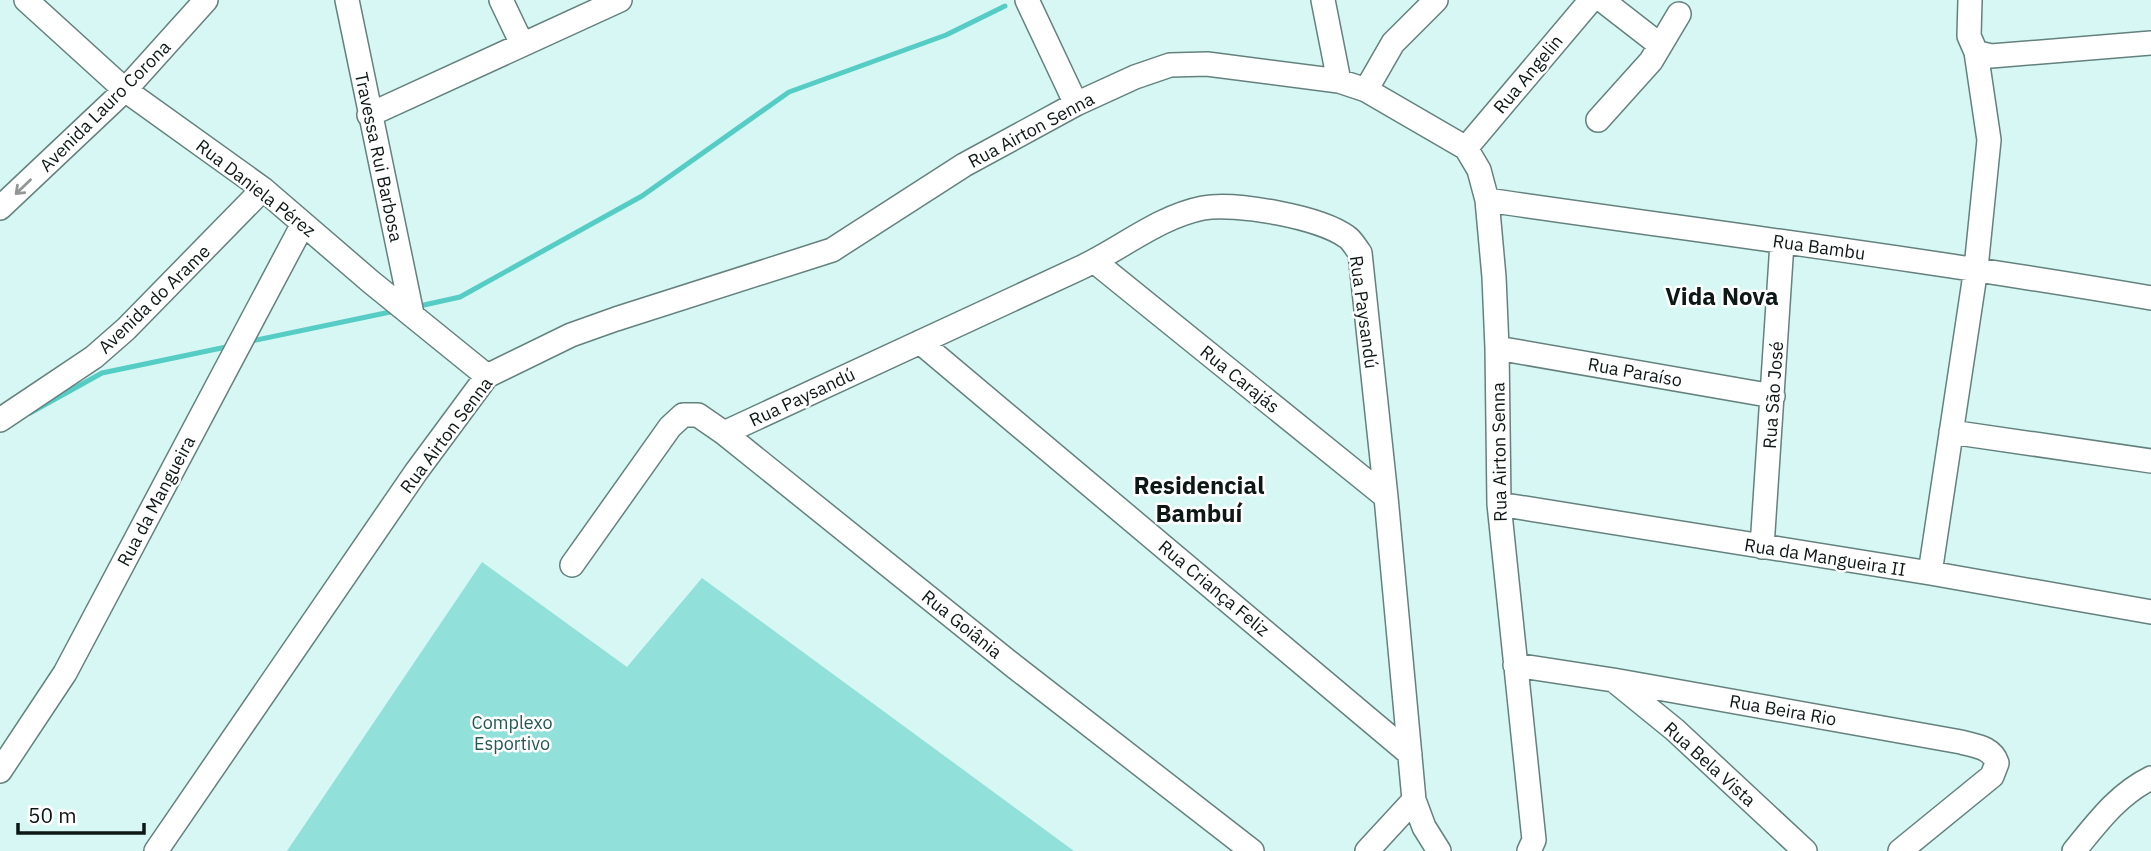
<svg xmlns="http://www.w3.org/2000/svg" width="2151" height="851" viewBox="0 0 2151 851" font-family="'IBM Plex Sans',sans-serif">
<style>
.green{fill:#91e0d9}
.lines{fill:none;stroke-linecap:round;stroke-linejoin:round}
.stream{stroke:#55cdc5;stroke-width:5}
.minor-casing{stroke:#64817e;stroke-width:26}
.minor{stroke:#fff;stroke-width:23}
.oneway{stroke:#929796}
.labels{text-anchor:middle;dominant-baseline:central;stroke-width:5;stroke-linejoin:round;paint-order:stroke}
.street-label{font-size:18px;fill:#0c1716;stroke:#fff}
.park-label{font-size:18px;fill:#245854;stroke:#fff}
.district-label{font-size:24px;font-weight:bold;fill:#0c1716;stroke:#fff}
</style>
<rect width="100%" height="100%" fill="#d6f7f3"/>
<path class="green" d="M482 562 627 667 702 578 1074 851H287Z"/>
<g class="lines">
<path class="stream" d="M415 307 460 297 642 196 789 92 946 35 1005 6
M247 342 395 311
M30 413 102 373 231 346"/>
<g class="minor-casing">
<path id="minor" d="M26 0 125 90 263 189 371 282 487 376
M347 0 412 314
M501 0 522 44
M1027 0 1076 104
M1323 0 1339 81
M1602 0 1660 45
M1970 0 1969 36 1976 52 1991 56 2151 43
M1366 90 1393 43 1436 0
M369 115 620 0
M1598 120 1651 61 1679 14
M1466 148 1591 0
M1487 200C1708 232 1930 260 2151 298
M0 208 125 90 206 0
M1094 261 1386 497
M920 342 1410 754
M1497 348 1773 396
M0 420 94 357 126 329 263 189
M1951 432 2151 461
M724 433C843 378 961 323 1080 268 1121 249 1158 217 1203 208 1235 202 1320 217 1347 237 1352 240 1356 248 1360 253L1386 497 1414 800 1424 827 1439 851
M1499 504 1930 573 2151 612
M1762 547 1782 243
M572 565 670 427 683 415H698L724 433 1015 667 1252 851
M1930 573 1976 268 1989 140 1976 52
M1515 665 1613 680 1961 742C1975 746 1992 747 1997 763L1992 776 1900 851
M1616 682 1675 730 1805 851
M0 771 65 673 303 224
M156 851 416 472 487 376 571 335 616 319 832 250 964 165 1076 104 1135 77 1170 65 1207 64 1339 81 1366 90 1466 148 1479 170 1487 200 1494 277 1497 348 1499 504 1534 840 1529 851
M1367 851 1414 800
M2074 851C2097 823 2118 794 2151 778"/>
</g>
<use href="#minor" class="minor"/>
</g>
<defs><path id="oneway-shaft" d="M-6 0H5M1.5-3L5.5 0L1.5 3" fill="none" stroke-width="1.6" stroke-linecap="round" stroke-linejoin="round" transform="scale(1.75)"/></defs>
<use class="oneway" href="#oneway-shaft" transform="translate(23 187) rotate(136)"/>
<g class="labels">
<g class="street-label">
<text transform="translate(1528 74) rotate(-50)">Rua Angelin</text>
<text transform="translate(105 106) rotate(-45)">Avenida Lauro Corona</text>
<text transform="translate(1031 130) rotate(-28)">Rua Airton Senna</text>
<text transform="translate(379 157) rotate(78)">Travessa Rui Barbosa</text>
<text transform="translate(256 188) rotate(38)">Rua Daniela Pérez</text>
<text transform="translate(1819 247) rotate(8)">Rua Bambu</text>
<text transform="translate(154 299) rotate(-44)">Avenida do Arame</text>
<text transform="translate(1364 312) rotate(82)">Rua Paysandú</text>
<text transform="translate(1635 372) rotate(10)">Rua Paraíso</text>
<text transform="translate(1240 379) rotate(39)">Rua Carajás</text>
<text transform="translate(1773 395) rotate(-86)">Rua São José</text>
<text transform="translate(802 397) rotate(-25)">Rua Paysandú</text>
<text transform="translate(446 435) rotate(-53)">Rua Airton Senna</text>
<text transform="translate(1499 452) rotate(-91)">Rua Airton Senna</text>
<text transform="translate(156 501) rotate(-62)">Rua da Mangueira</text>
<text transform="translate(1825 557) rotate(9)">Rua da Mangueira II</text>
<text transform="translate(1214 588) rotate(40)">Rua Criança Feliz</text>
<text transform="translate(962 624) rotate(39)">Rua Goiânia</text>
<text transform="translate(1783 710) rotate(10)">Rua Beira Rio</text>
<text transform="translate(1710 764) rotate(42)">Rua Bela Vista</text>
</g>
<g class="park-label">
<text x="512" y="722">Complexo<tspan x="512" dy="21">Esportivo</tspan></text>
</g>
<g class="district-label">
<text x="1722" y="296">Vida Nova</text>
<text x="1199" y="485">Residencial<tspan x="1199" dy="28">Bambuí</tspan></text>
</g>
</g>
<path d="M18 823v10h126v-10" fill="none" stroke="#0c1716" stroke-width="3.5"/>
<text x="28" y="823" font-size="21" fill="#0c1716" stroke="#ffffff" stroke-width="5" paint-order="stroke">50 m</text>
</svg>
